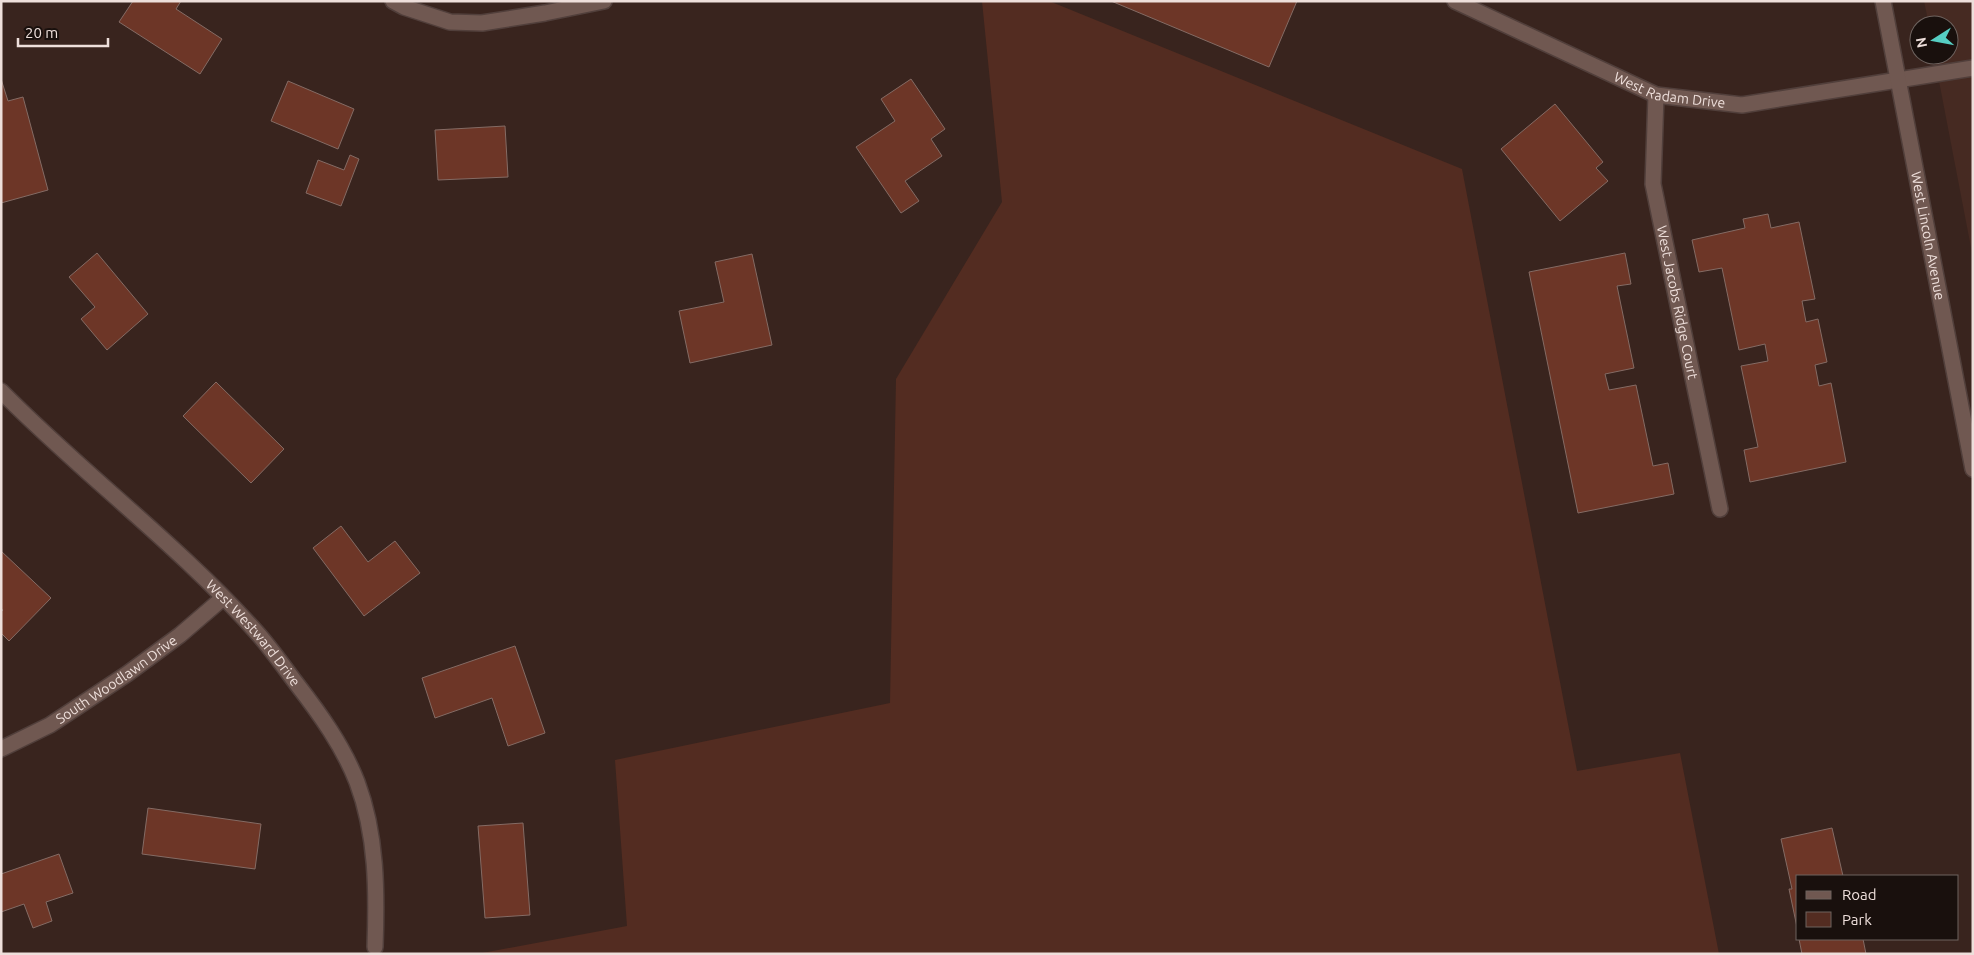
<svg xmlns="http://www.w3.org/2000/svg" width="1974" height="955" viewBox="0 0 1974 955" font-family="Ubuntu,sans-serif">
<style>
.built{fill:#462a22}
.green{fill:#532c21}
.building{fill:#6d3627;stroke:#846b64}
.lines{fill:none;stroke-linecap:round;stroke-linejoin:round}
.minor-casing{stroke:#513f3b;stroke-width:18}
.minor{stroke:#705851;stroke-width:15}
.labels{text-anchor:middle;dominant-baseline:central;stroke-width:4;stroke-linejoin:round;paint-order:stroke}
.street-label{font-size:14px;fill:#eedfdb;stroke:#19100d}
</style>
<rect width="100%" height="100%" fill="#39241e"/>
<path class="built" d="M1924 1H1973V258L1934 55H1949V25H1929Z"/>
<path class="green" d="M982 1H1049L1462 169 1577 771 1680 753 1719 954H477L627 926 615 760 890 703 896 379 1002 202Z"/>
<path class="building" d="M133 1H181L176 9 222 39 200 74 119 22Z
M1111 1H1297L1269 67Z
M1 79 8 101 23 97 48 190 1 203Z
M911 79 945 129 931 139 942 156 905 181 919 201 901 213 856 147 895 121 881 99Z
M288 81 354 109 338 149 271 121Z
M1555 104 1603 162 1596 168 1608 181 1560 221 1501 149Z
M505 126 508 177 438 180 435 130Z
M350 155 359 159 341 206 306 193 318 160 344 170Z
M1768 214 1771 228 1799 222 1815 299 1802 301 1806 322 1818 319 1827 362 1815 365 1819 386 1831 383 1846 462 1750 482 1744 450 1758 447 1741 366 1768 361 1765 344 1739 350 1722 268 1699 272 1692 240 1745 228 1743 219Z
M97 253 148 314 107 350 81 319 95 307 69 277Z
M1625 253 1631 284 1617 286 1634 368 1605 374 1609 390 1636 385 1653 466 1668 463 1674 494 1578 513 1529 272Z
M752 254 772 345 690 363 679 311 724 302 715 262Z
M216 382 284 449 251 483 183 416Z
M341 526 368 562 395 541 420 573 364 616 313 548Z
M1 551 51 598 9 641 1 633V612L3 610 1 609Z
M515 646 545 733 508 746 492 698 435 718 422 678Z
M148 808 261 824 255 869 142 854Z
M523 823 530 915 485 918 478 826Z
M1832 828 1843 876H1798V932L1789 889H1792L1781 839Z
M59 854 73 893 46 902 52 921 33 928 24 904 1 912V874Z
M1799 939H1863L1866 954H1802Z"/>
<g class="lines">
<g class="minor-casing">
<g id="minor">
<path d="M393 1 404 7 450 22 482 23 545 13 604 1"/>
<path id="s1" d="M1455 1 1656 95 1742 105 1973 68"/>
<path id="s2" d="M1883 1 1973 469"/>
<path id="s3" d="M1656 95 1653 184 1720 509"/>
<path id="s4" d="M1 391C84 475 180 546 259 635 272 650 284 667 296 683 320 714 343 746 357 782 377 835 377 892 375 947"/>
<path id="s5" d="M1 749 50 725 127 674 180 635 223 598"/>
</g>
</g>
<use href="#minor" class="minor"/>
</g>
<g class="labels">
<g class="street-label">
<text stroke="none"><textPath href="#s1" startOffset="234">West Radam Drive</textPath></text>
<text stroke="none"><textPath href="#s2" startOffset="239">West Lincoln Avenue</textPath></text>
<text stroke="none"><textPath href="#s3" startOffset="210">West Jacobs Ridge Court</textPath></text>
<text stroke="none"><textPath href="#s4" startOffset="350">West Westward Drive</textPath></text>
<text stroke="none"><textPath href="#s5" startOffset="135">South Woodlawn Drive</textPath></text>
</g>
</g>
<rect width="1974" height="955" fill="none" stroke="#eedfdb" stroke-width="5"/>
<rect x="1796" y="875" width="162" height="65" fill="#19100d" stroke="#6e635f"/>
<rect x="1806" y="891" width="25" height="8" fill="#705851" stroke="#6e635f"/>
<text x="1842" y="900" font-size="15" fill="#eedfdb">Road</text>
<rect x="1806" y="912" width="25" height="15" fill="#532c21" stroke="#6e635f"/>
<text x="1842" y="925" font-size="15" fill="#eedfdb">Park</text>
<g transform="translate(1934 40) rotate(259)"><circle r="24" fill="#19100d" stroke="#6e635f"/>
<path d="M0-4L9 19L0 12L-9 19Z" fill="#56cec3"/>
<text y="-8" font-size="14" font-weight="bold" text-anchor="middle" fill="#eedfdb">N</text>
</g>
<path d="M18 38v8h90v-8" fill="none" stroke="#eedfdb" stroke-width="2.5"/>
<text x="25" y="38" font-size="15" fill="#eedfdb" stroke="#19100d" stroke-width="4" paint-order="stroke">20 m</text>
</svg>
